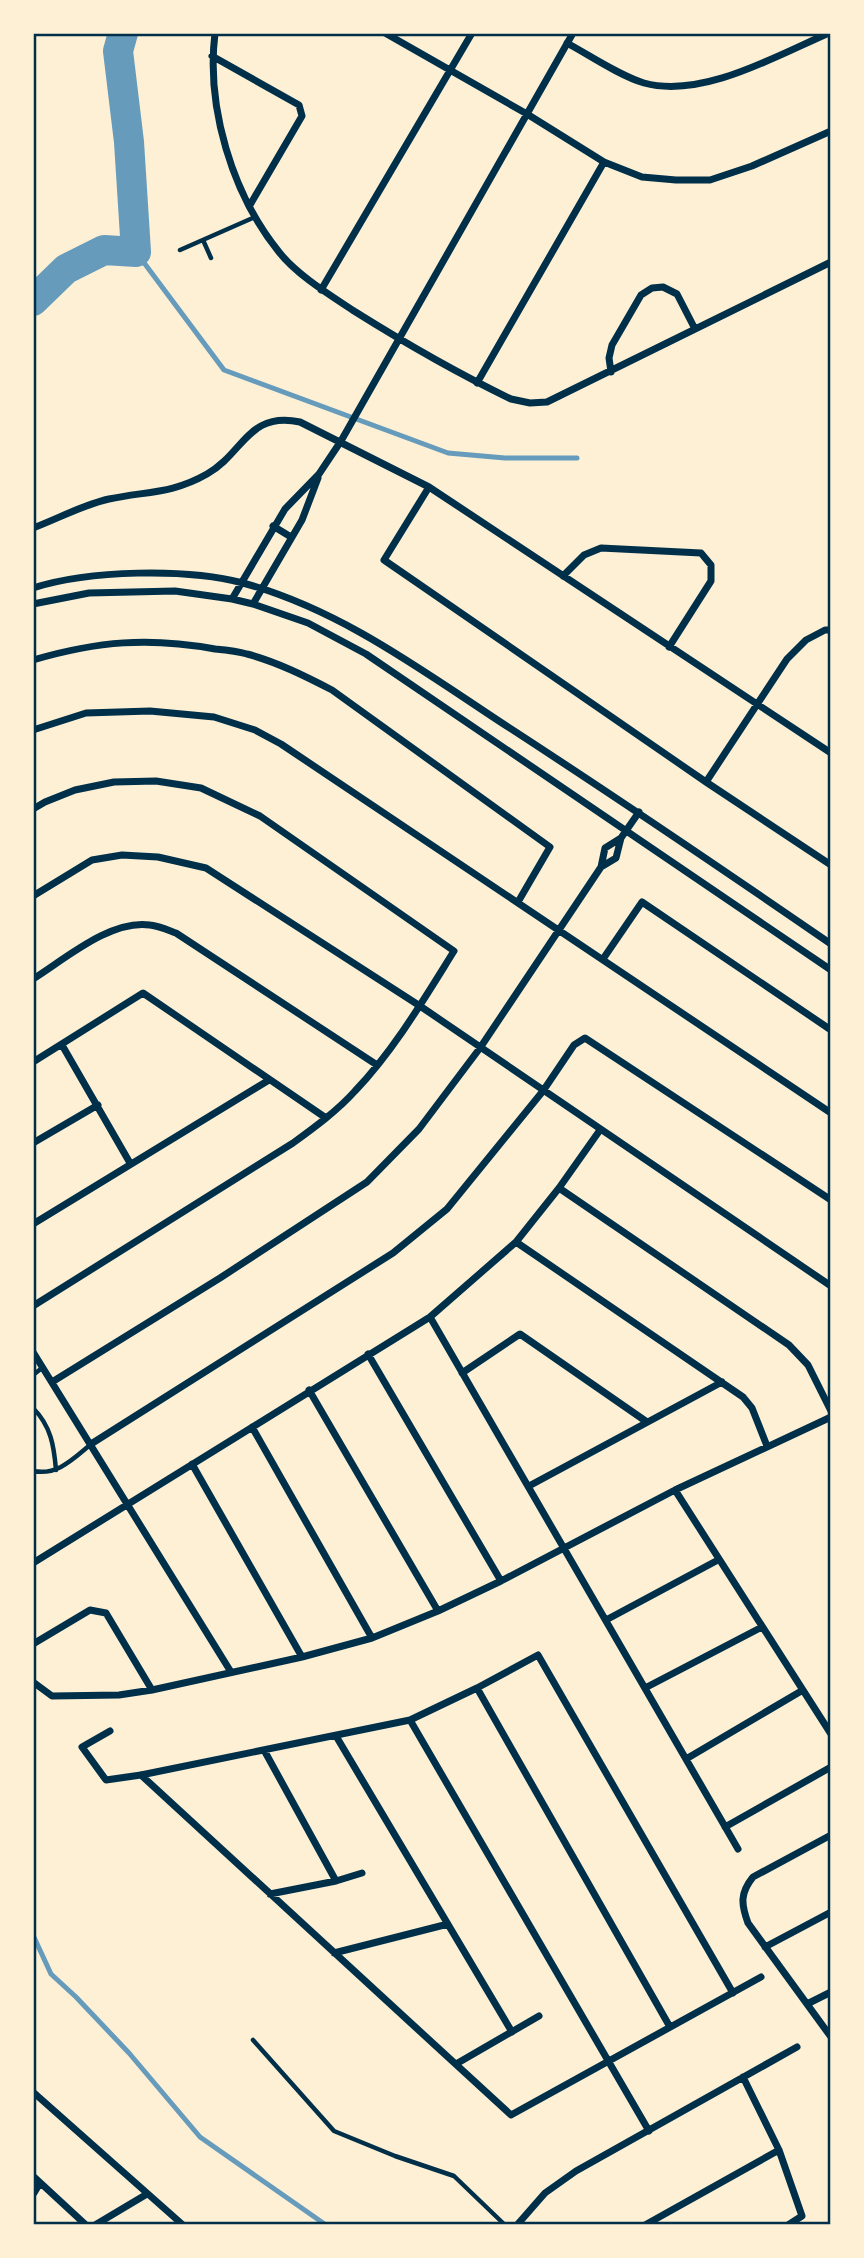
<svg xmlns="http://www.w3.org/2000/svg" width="864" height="2258" viewBox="0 0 864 2258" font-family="Rubik,sans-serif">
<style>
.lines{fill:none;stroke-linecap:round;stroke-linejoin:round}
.stream{stroke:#669bbc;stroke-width:5}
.river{stroke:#669bbc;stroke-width:30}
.service{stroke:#003049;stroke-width:4.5}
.minor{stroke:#003049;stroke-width:7}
.neatline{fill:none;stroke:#003049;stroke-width:2.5}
</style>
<rect width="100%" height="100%" fill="#fdf0d5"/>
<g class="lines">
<path class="stream" d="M136 252 224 370 448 453 505 458H577
M33 1935 51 1974 76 1997 129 2053 200 2137 326 2225"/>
<path class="river" d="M33 301 66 269 104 250 136 252 129 142 118 51 123 33"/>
<path class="service" d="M203 240 211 258
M180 250 255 217
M33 1375 42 1368
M33 1408C51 1426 54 1446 56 1470
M33 1471C57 1476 73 1459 90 1445
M253 2040 334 2131 395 2156 454 2176 505 2225"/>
<path class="minor" d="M215 33C206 107 232 194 279 252 297 275 330 295 354 311 405 343 457 373 511 399L530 403 547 402 831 262
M385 33 527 114 604 162 642 177 676 180H710L752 166 831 131
M567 43C589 55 620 76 644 83 702 99 776 56 829 33
M212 56 299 105 302 116 250 205
M321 290 472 33
M611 372 609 358 612 345 641 295 652 288 663 287 677 294 695 329
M477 383 604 162
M429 487 384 560 706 782 831 865
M273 526 291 537
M33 528C57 519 85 504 109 499 147 491 172 494 207 474 244 453 248 411 300 422L429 487 831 753
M563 576 584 555 601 548 701 553 711 565V581L669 647
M33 588C89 570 186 568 243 583 339 609 420 669 502 723 613 795 722 869 831 944
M232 599 285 509 319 474 341 441 573 33
M33 604 89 593 175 591 232 599 253 604 308 623 366 654 831 970
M253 604 302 520 318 478
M33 660C98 641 149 637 215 649 226 650 237 651 247 654 277 662 305 676 332 690L550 847 518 902
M33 730 86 713 150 711 214 717 255 730 281 744 831 1113
M706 782 787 659 806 640 825 630H831
M33 809 45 802 75 790 114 782 156 781 201 788 260 816 454 951C424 999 394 1050 355 1091 337 1111 315 1127 293 1143L33 1306
M601 867 616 858 621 838 639 812
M33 896 92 860 122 855 158 857 206 868 420 1006 831 1286
M603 959 642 902 831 1030
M33 979C65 959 111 919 150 925 159 926 168 930 176 933L377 1065
M62 1045 130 1163
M33 1062 143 993 326 1118
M33 1143 98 1105
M559 1188 789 1345 808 1365 831 1411
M33 1224 269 1080
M516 1242 743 1397 752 1408 767 1446
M430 1317 738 1849
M33 1352 231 1672
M368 1354 501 1581
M462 1373 520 1334 647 1422
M52 1382 220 1278 367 1182 419 1129 480 1048 601 867 605 848 621 838
M309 1390 438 1611
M252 1427 372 1638
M91 1444 393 1253 447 1209 543 1091 574 1045 585 1038 831 1200
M192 1464 302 1657
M529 1486 722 1382
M675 1490 831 1734
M33 1563 430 1317 516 1242 559 1188 600 1130
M606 1620 718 1560
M33 1644 90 1610 106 1613 152 1690
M33 1682 52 1696 119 1695 152 1690 302 1657 372 1638 438 1611 501 1581 675 1490 831 1417
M477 1688 670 2027
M645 1688 762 1627
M410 1720 649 2131
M110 1731 82 1747 106 1780 141 1775 410 1720 477 1688 538 1655 733 1993
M336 1736 512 2032
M264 1750 336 1881
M686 1759 803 1690
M141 1775 511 2115 761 1977
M725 1827 831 1767
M831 1835 753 1877C740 1893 741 1904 748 1923L831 2037
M270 1894 336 1881 362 1873
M765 1947 831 1912
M334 1953 448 1924
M807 2004 831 1992
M456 2064 539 2016
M743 2077 779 2150 802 2216 788 2225
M33 2092 183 2225
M33 2176 86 2225
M34 2193 40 2183
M95 2225 147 2194
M517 2225 545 2193 576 2171 797 2047
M645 2225 779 2150"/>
</g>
<rect width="864" height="2258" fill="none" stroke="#fdf0d5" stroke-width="70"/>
<rect x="35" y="35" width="794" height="2188" class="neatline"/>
</svg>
